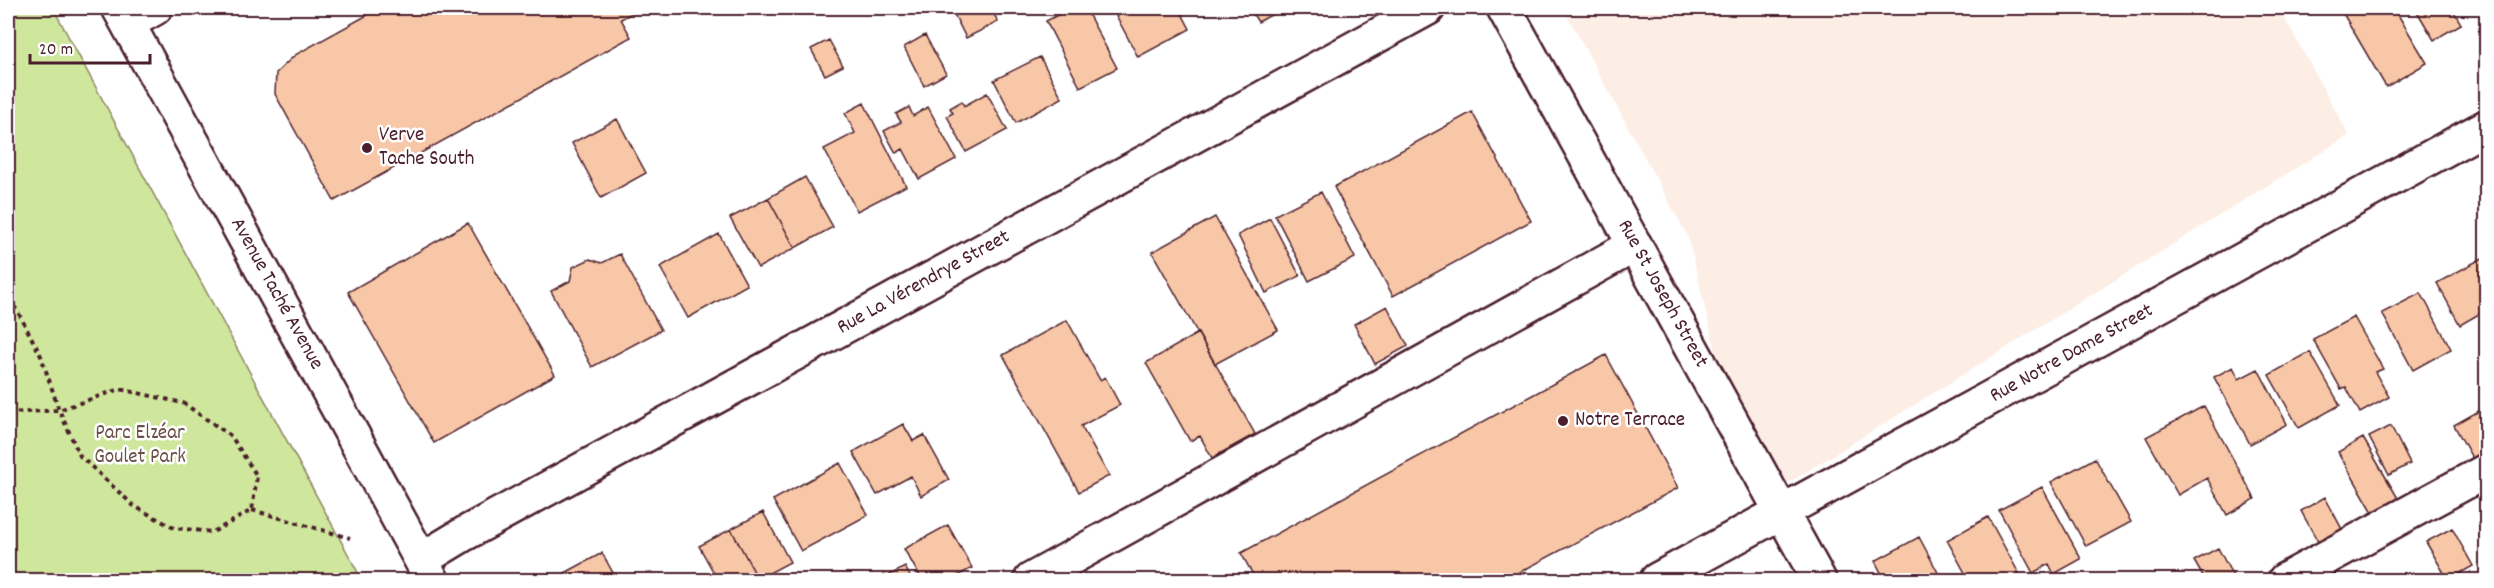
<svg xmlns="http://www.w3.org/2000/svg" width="2494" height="588" viewBox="0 0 2494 588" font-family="Dekko,sans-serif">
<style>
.built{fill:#fdeee5}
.green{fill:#cfe79c;stroke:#8c8364;stroke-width:1.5}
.building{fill:#f7c7a7;stroke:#4a1f2b;stroke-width:1.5}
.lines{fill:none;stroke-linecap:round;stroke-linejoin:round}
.minor-casing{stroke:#4a1f2b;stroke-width:38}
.path{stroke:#4a1f2b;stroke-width:4;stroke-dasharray:4.5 4.5;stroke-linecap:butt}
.minor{stroke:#fff;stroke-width:33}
.poi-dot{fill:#4a1f2b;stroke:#fff;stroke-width:2}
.labels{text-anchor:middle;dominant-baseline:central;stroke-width:5;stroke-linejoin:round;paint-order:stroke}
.poi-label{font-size:21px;fill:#4a1f2b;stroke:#fff;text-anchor:start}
.street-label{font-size:21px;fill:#4a1f2b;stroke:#fff}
.park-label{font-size:21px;fill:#6b5147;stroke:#fff}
</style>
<rect width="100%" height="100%" fill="#fff"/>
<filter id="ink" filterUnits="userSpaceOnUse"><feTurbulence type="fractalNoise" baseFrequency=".0167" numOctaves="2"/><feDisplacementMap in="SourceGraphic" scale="12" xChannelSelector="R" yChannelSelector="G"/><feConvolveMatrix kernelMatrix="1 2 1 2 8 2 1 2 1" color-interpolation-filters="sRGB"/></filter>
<g filter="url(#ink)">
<path class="built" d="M1563 8H2279L2349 135 1753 505 1688 237Z"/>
<path class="green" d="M8 8H53L362 580H8Z"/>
<path class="building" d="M380 8H641L621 19 631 37 334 201 275 94 276 73 295 55Z
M951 8H991L998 22 966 38Z
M1071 8H1085L1117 68 1080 87 1046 21Z
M1112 8H1179L1190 29 1138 57Z
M1249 8H1284L1258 22Z
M2345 8H2394L2427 63 2386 87 2341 10Z
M2415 8H2452L2461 24 2434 40Z
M925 35 946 74 924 86 904 47Z
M829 40 843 66 825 75 811 49Z
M1040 57 1062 98 1016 123 994 80Z
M987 93 1007 130 966 152 947 116 953 113 950 108 962 101 964 106Z
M864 103 906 186 857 211 824 149 855 133 845 113Z
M909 107 913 116 928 107 956 159 919 179 903 149 896 153 884 131 901 122 896 114Z
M1472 112 1531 221 1393 296 1334 187Z
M617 119 646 173 601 198 572 143Z
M805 177 833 227 795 248 768 198Z
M1321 192 1355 258 1309 281 1275 215Z
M768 198 795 248 758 268 730 218Z
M1215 217 1278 330 1215 364 1152 252Z
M1270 218 1300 276 1266 293 1238 235Z
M468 223 555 375 434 443 348 292Z
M719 234 747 285 688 318 660 267Z
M620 254 661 330 592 367 551 291 570 281 573 267 590 259 602 263Z
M2486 256V310L2460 325 2437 283Z
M2421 293 2451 349 2413 370 2382 313Z
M1387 306 1408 346 1375 364 1354 324Z
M2354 317 2383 369 2375 372 2389 397 2360 413 2346 387 2341 389 2313 339Z
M1067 320 1100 380 1105 377 1120 405 1081 426 1109 476 1079 492 1003 355Z
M1198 333 1255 434 1212 458 1200 436 1190 441 1146 363Z
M2310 352 2340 405 2299 428 2269 375Z
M1606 355 1678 488 1505 580H1256L1241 553Z
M2233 367 2239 379 2258 369 2287 424 2250 444 2214 377Z
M2204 406 2255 499 2227 515 2207 478 2178 495 2146 437Z
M2486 407V460L2476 465 2454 425Z
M903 424 913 441 924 435 949 480 921 496 911 476 877 495 853 452Z
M2391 426 2410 464 2389 475 2369 437Z
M2363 438 2399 500 2374 514 2338 452Z
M2095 458 2131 522 2086 546 2051 482Z
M840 463 868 515 801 551 773 500Z
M2042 487 2081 559 2054 574 2049 564 2033 573 1999 510Z
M2325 497 2345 535 2321 547 2301 511Z
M763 512 790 562 758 579 731 529Z
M1988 517 2022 579 2020 580H1969L1947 540Z
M948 525 972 568 950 580H922L904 549Z
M2452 528 2473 566 2448 580 2426 542Z
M731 529 758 579 755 580H718L699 546Z
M1919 537 1942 580H1885L1875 561Z
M2218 548 2235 580H2205L2194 561Z
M602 553 617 580H552Z
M905 567 912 580H880Z"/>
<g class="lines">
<g class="minor-casing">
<path id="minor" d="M119 8 432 580
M1504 8 1819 580
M128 23 155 8
M421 560 464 534 1428 8
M1031 580 1635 245
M1657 580 2486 127
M2285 580 2486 471"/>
</g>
<path class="path" d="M8 299 17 310 41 356 59 410 80 456 134 506 174 528 213 532 252 510 257 476 231 436 183 403 120 389 59 410 8 413
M252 510 350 538"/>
<use href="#minor" class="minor"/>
</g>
</g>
<g class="poi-dot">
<circle cx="367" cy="148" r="6"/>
<circle cx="1563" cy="421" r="6"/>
</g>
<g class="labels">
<g class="poi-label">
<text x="379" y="136">Verve<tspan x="379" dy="24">Tache South</tspan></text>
<text x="1575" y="421">Notre Terrace</text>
</g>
<g class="street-label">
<text transform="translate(924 283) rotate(-29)">Rue La Vérendrye Street</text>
<text transform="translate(276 294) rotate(61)">Avenue Taché Avenue</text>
<text transform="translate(1662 294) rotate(61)">Rue St Joseph Street</text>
<text transform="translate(2072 354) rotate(-29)">Rue Notre Dame Street</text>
</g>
<g class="park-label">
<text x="140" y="434">Parc Elzéar<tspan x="140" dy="24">Goulet Park</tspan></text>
</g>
</g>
<rect width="2494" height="588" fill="none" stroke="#fff" stroke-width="30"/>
<rect x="15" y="15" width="2464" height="558" fill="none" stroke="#4a1f2b" stroke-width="2" filter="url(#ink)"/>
<path d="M30 54v9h120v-9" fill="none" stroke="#4a1f2b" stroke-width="3"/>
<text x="39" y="54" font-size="18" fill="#4a1f2b" stroke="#ffffff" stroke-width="4.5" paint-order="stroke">20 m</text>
</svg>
